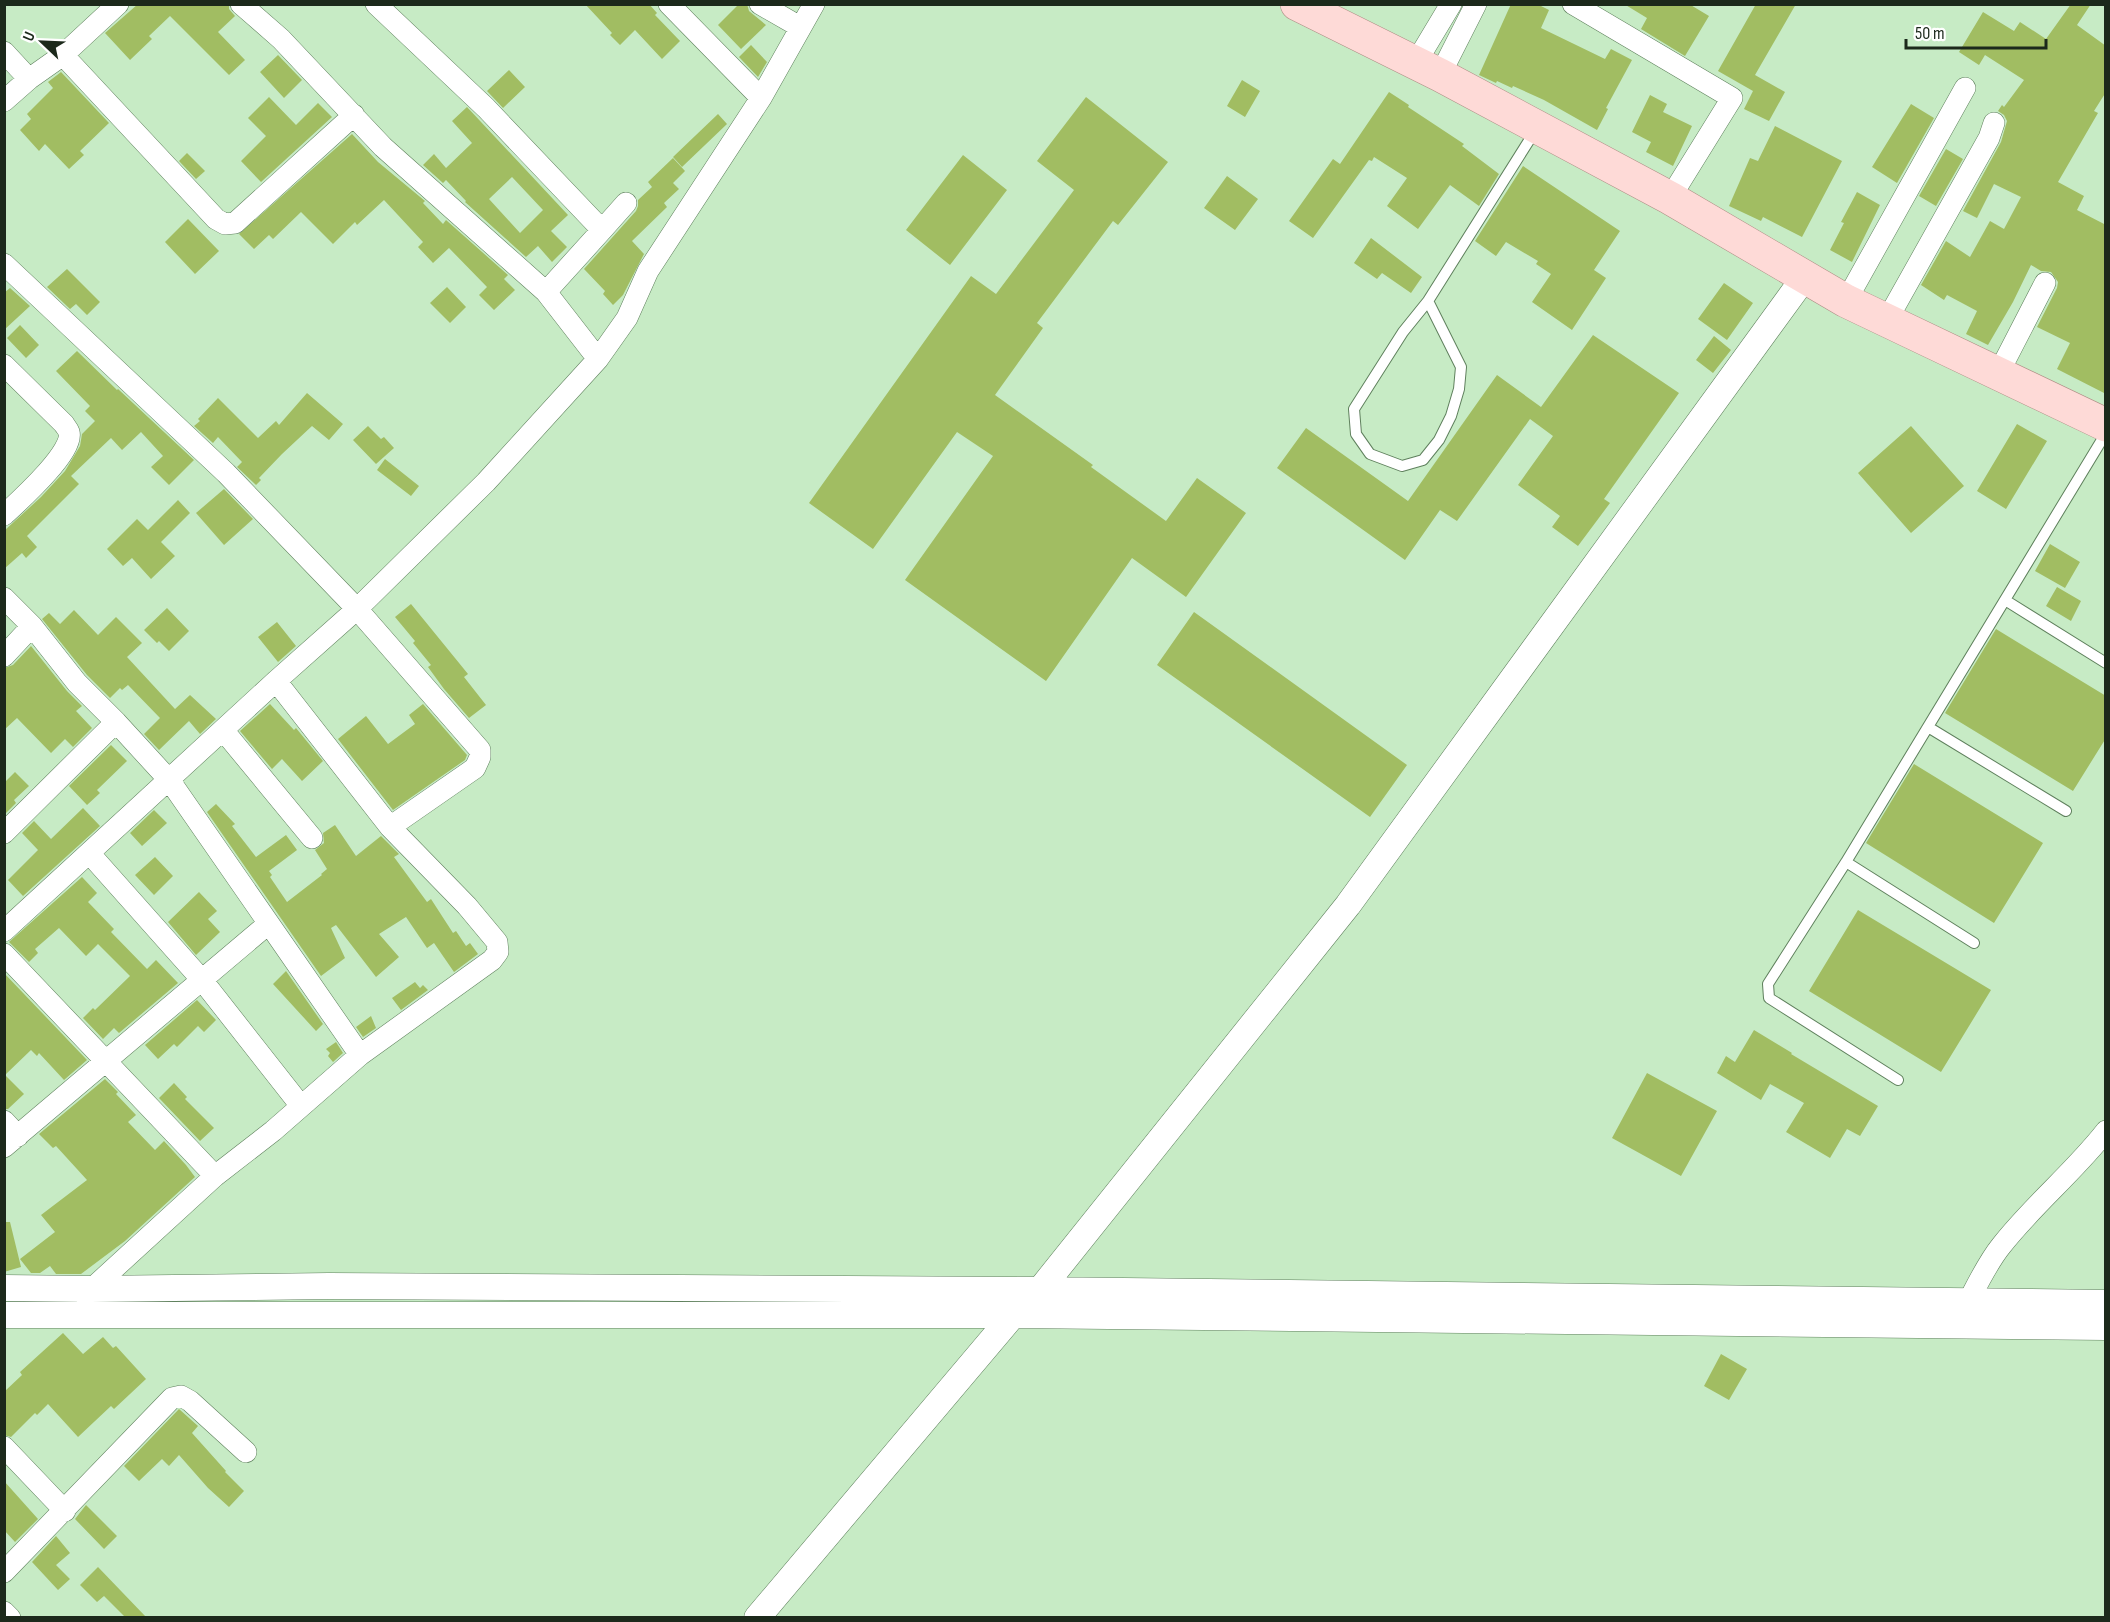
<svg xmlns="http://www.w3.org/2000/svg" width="2110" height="1622" viewBox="0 0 2110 1622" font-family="'Sofia Sans Condensed',sans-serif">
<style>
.building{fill:#a1bd62;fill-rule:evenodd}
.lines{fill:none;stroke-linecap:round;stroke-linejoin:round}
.service-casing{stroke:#5f805d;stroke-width:12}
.minor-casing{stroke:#5f805d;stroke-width:22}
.tertiary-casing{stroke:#5f805d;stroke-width:27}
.primary-casing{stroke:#ae8c84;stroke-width:34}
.service{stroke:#fff;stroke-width:10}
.minor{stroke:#fff;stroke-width:21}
.tertiary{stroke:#fff;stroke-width:26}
.primary{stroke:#fedad7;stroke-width:33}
</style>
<rect width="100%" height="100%" fill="#c7ebc5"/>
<path class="building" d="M138 4H229V9L235 16 218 32 245 60 229 75 170 16 149 36 152 39 130 60 105 33Z
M585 4H649L657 13 655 15 680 41 662 59 635 30 620 45 610 35 612 33Z
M739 4H747L749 11 766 25 741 49 718 25Z
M1511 4H1537L1549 10 1541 28 1605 59 1611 49 1632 60 1606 108 1608 109 1597 130 1544 100 1513 86 1512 88 1497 81 1496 83 1479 75Z
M1624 4H1689L1709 16 1685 56 1641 29 1647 18Z
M1756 4H1796L1755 75 1785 92 1769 121 1744 109 1753 91 1718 71Z
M2071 4H2091L2077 25 2106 46V92L2094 111 2098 113 2058 182 2084 196 2077 210 2106 225V394L2057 369 2070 343 2037 327 2057 288 2058 282 2051 272 2041 271 2031 265 2013 302 1988 345 1966 334 1977 311 1947 295 1944 300 1921 285 1946 241 1970 257 1990 221 2004 229 2021 197 1994 184 1977 218 1963 211 2001 142 2007 121 2004 115 1998 111 2002 105 2004 107 2024 80 1985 55 1979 65 1959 52 1983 12 2014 31 2020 22 2046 39Z
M751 45 767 62 758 77 739 57Z
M278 55 302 80 284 98 260 72Z
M509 70 525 87 503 108 487 91Z
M61 72 109 123 80 151 84 155 69 169 45 144 39 151 20 130 31 119 27 114 53 88 48 82Z
M1242 80 1260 91 1245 117 1227 106Z
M1389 92 1409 105 1408 107 1464 144 1462 146 1499 174 1479 206 1450 185 1418 229 1387 206 1407 178 1374 157 1372 161 1369 160 1313 238 1289 221 1333 159 1340 164Z
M1650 95 1667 104 1663 112 1692 126 1673 166 1646 152 1651 142 1632 132Z
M269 97 296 125 318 103 332 117 261 182 241 161 266 136 248 118Z
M1086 97 1168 162 1118 225 1113 221 1037 323 1043 328 995 395 1093 465 1091 467 1166 521 1197 478 1246 513 1186 597 1132 558 1046 681 905 580 993 456 957 432 873 549 809 503 971 276 996 294 1074 190 1037 161Z
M1911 104 1934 118 1897 183 1872 167Z
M467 107 568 215 551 231 567 247 552 262 538 246 526 257 465 202 466 201 446 180 443 183 423 165 434 154 446 168 472 143 452 121ZM512 177 543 210 520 233 489 199Z
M718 114 727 124 682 167 673 157Z
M1775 126 1842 161 1802 237 1763 217 1761 221 1729 206 1750 158 1758 161Z
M352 134 378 162 425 201 423 203 443 224 446 220 508 275 504 279 515 290 494 310 479 295 487 287 449 248 433 263 418 247 423 242 384 200 357 225 355 222 333 244 301 212 273 239 269 235 254 249 239 234Z
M1946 149 1963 159 1936 206 1919 196Z
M187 153 205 171 196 179 179 161Z
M963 155 1007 190 950 265 906 230Z
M673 158 685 171 673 183 679 189 664 203 667 207 632 241 644 254 623 295 613 305 603 294 605 291 584 269 636 211 638 206V200L652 187 648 182Z
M1523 166 1620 231 1594 270 1606 278 1572 330 1532 302 1551 274 1536 264 1538 261 1506 242 1496 256 1475 241Z
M1227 176 1258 199 1235 230 1204 208Z
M1857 192 1880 205 1852 262 1830 250 1844 223 1841 222Z
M188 219 219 251 195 274 165 242Z
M1371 238 1422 277 1411 293 1382 273 1377 279 1354 263Z
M67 269 100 302 87 315 76 304 70 309 47 287Z
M1724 283 1753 303 1727 340 1698 319Z
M447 287 466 307 450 323 430 303Z
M10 288 30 306 4 330V293Z
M20 325 39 345 26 358 7 338Z
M1593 335 1679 393 1604 499 1610 503 1578 546 1552 527 1560 516 1518 485 1553 436 1530 419 1457 521 1440 510 1405 560 1277 468 1306 428 1408 501 1497 375 1541 407Z
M1714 336 1731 350 1713 373 1696 360Z
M77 351 117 390 118 389 194 460 169 485 151 467 163 456 141 432 122 450 111 438 71 476 79 484 27 536 37 547 26 558 22 553 4 569V531L41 497 65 471 80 446 82 434 95 421 85 411 90 406 56 371Z
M307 393 343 424 329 440 312 426 282 454 259 478 261 480 256 485 237 467 242 462 218 437 213 443 194 426 200 421 198 419 218 398 258 438 276 421 279 425Z
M2017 424 2047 441 2006 509 1977 491Z
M368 426 381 439 384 437 394 448 376 464 353 440Z
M1911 426 1964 486 1911 533 1858 473Z
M385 459 419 486 411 496 377 470Z
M224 489 253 519 224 545 196 513Z
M178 500 190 513 161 542 175 556 151 579 132 558 123 566 107 549 137 519 148 530Z
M2050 544 2080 562 2065 588 2035 571Z
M2057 587 2081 601 2071 621 2046 606Z
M411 604 468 674 464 677 486 705 469 718 444 689 428 667 431 665 413 643 415 641 395 617Z
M167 608 189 631 169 651 159 641 157 643 144 630Z
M74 610 98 635 116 617 142 643 127 657 175 709 190 695 216 719 200 734 189 721 159 750 144 734 160 718 128 685 122 690 120 688 110 698 87 675 42 619 49 613 60 624Z
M1194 612 1407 765 1370 817 1157 665Z
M277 622 296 646 278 662 258 637Z
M1996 629 2106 696V738L2073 791 1945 713Z
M31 646 67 691 82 706 76 711 92 728 73 747 65 739 51 753 17 718 4 730V668L13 665Z
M270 704 294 730 296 728 323 761 302 781 282 759 272 769 240 731Z
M423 704 467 755 465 760 393 810 338 739 366 716 388 744 415 724 409 715Z
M111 745 127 761 97 790 100 793 87 805 69 786Z
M1914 764 2043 843 1994 923 1866 843Z
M15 772 29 786 14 800 16 803 4 815V783Z
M216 804 235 824 232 826 256 857 286 835 297 850 269 871 272 875 270 877 287 902 322 875 321 874 327 869 315 850 324 843 323 833 335 825 356 856 381 836 399 854 394 857 427 902 431 899 453 933 456 931 466 946 470 943 478 954 454 972 434 943 427 948 406 917 379 934 399 957 376 977 336 925 331 928 345 958 321 976 207 812Z
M83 808 100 826 23 896 8 880 38 850 22 833 34 821 51 839Z
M154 810 167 823 142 846 130 833Z
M155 857 173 876 154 895 135 875Z
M82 877 97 893 88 902 114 929 111 932 147 969 156 960 178 983 119 1033 114 1028 103 1039 83 1018 93 1008 95 1010 130 976 98 944 86 956 59 928 35 949 38 953 29 962 9 942Z
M199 892 217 911 208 919 220 932 196 955 168 922Z
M1858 910 1991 990 1941 1072 1809 991Z
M286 971 323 1024 316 1031 273 984Z
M4 973 87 1060 64 1080 39 1053 37 1056 31 1050 5 1075 24 1094 8 1109H4Z
M415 982 420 988 423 985 428 990 401 1010 392 998Z
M197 1000 216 1020 204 1032 198 1026 177 1047 174 1044 158 1059 145 1045Z
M371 1016 376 1028 363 1037 356 1027Z
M1754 1030 1792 1053 1791 1054 1878 1106 1860 1136 1847 1129 1830 1158 1786 1132 1804 1103 1770 1084 1761 1100 1717 1073 1726 1056 1735 1062Z
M336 1042 343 1053 333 1062 328 1056 330 1053 326 1049Z
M1647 1073 1717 1111 1681 1176 1612 1138Z
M105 1079 118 1092 116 1094 136 1115 128 1122 155 1150 164 1141 186 1165 195 1177 125 1241 81 1274H56L50 1266 40 1273H31L20 1259 55 1232 41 1215 87 1180 56 1146 53 1148 39 1134Z
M174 1083 187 1097 185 1099 214 1128 200 1141 159 1098Z
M4 1222H10L21 1267 4 1272Z
M63 1333 83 1354 103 1337 113 1348 116 1346 146 1379 114 1409 111 1406 78 1437 48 1404 37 1415 35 1413 11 1437 4 1435V1392L22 1375 20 1372Z
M1721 1354 1747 1369 1729 1400 1704 1386Z
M179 1409 198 1426 192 1433 226 1471 225 1472 244 1491 229 1507 208 1488 179 1455 169 1466 162 1459 139 1481 124 1466Z
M4 1481 38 1519 15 1542 4 1530Z
M86 1505 117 1536 104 1549 75 1519Z
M56 1536 70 1553 56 1565 70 1579 58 1590 32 1562Z
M98 1567 146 1617H125L104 1596 97 1602 80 1585Z"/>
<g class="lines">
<g class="service-casing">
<path id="service" d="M1428 301 1461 367 1459 389 1451 416 1439 440 1423 460 1402 466 1370 454 1356 434 1354 409 1403 332 1428 301 1535 131
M2005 600 2106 663
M1928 727 2066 811
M1846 862 1974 943
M1898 1080 1769 998 1768 984 1846 862 2106 433"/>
</g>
<g class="minor-casing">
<path id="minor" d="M241 4 281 39 383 147 546 292 598 359
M376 4 486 108 602 230 626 203
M669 4 761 98
M760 4 800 27
M1573 4 1732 98 1670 198
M4 52 29 79
M63 55 216 219 225 224 235 223 354 115
M1415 64 1451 4
M1440 75 1476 4
M4 101 29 79 63 55 118 4
M4 264 226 473 357 609 480 750V757L475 768 390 827
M546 292 602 230
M1846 301 1965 88
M1887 320 1989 138 1994 123
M4 365 64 424C65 426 68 429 69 432 75 451 18 502 4 515
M1998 374 2045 283
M4 598 32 626 77 683 116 722 170 781 360 1055
M4 656 32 626
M223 730 312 838
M4 833 116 722
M90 854 202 980 301 1106
M4 931 276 681 357 609 486 482 598 359 627 318 648 271 761 98 814 4
M4 954 215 1176
M4 1121 18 1136
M4 1147 268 924
M85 1295 215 1176 273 1131 360 1055 492 960 498 952 497 942 467 906 390 827 276 681
M1968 1302C1978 1283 1988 1262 2001 1246 2033 1205 2074 1172 2106 1131
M4 1447 65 1511
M4 1572 172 1398 181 1396 190 1401 246 1452
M4 1612 10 1618"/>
</g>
<g class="tertiary-casing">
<path id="tertiary" d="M4 1288 92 1289 329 1286 1040 1290 2106 1303
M4 1315H1013L2106 1327
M757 1618 1013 1315 1040 1290 1348 905 1804 278"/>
</g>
<g class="primary-casing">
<path id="primary" d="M1297 4 1440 75 1670 198 1846 301 2106 425"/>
</g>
<use href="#service" class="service"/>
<use href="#minor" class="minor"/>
<use href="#tertiary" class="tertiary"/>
<use href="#primary" class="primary"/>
</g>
<rect width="2110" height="1622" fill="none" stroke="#1c291b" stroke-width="12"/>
<g transform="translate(42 42) rotate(293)" stroke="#ffffff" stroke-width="4.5" paint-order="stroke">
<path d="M0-4.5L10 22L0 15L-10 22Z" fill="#1c291b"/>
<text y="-9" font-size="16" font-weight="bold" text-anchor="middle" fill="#1c291b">U</text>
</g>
<path d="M1906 39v9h140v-9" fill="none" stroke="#1c291b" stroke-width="3"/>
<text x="1915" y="39" font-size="18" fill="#1c291b" stroke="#ffffff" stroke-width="4.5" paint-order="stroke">50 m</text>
</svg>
